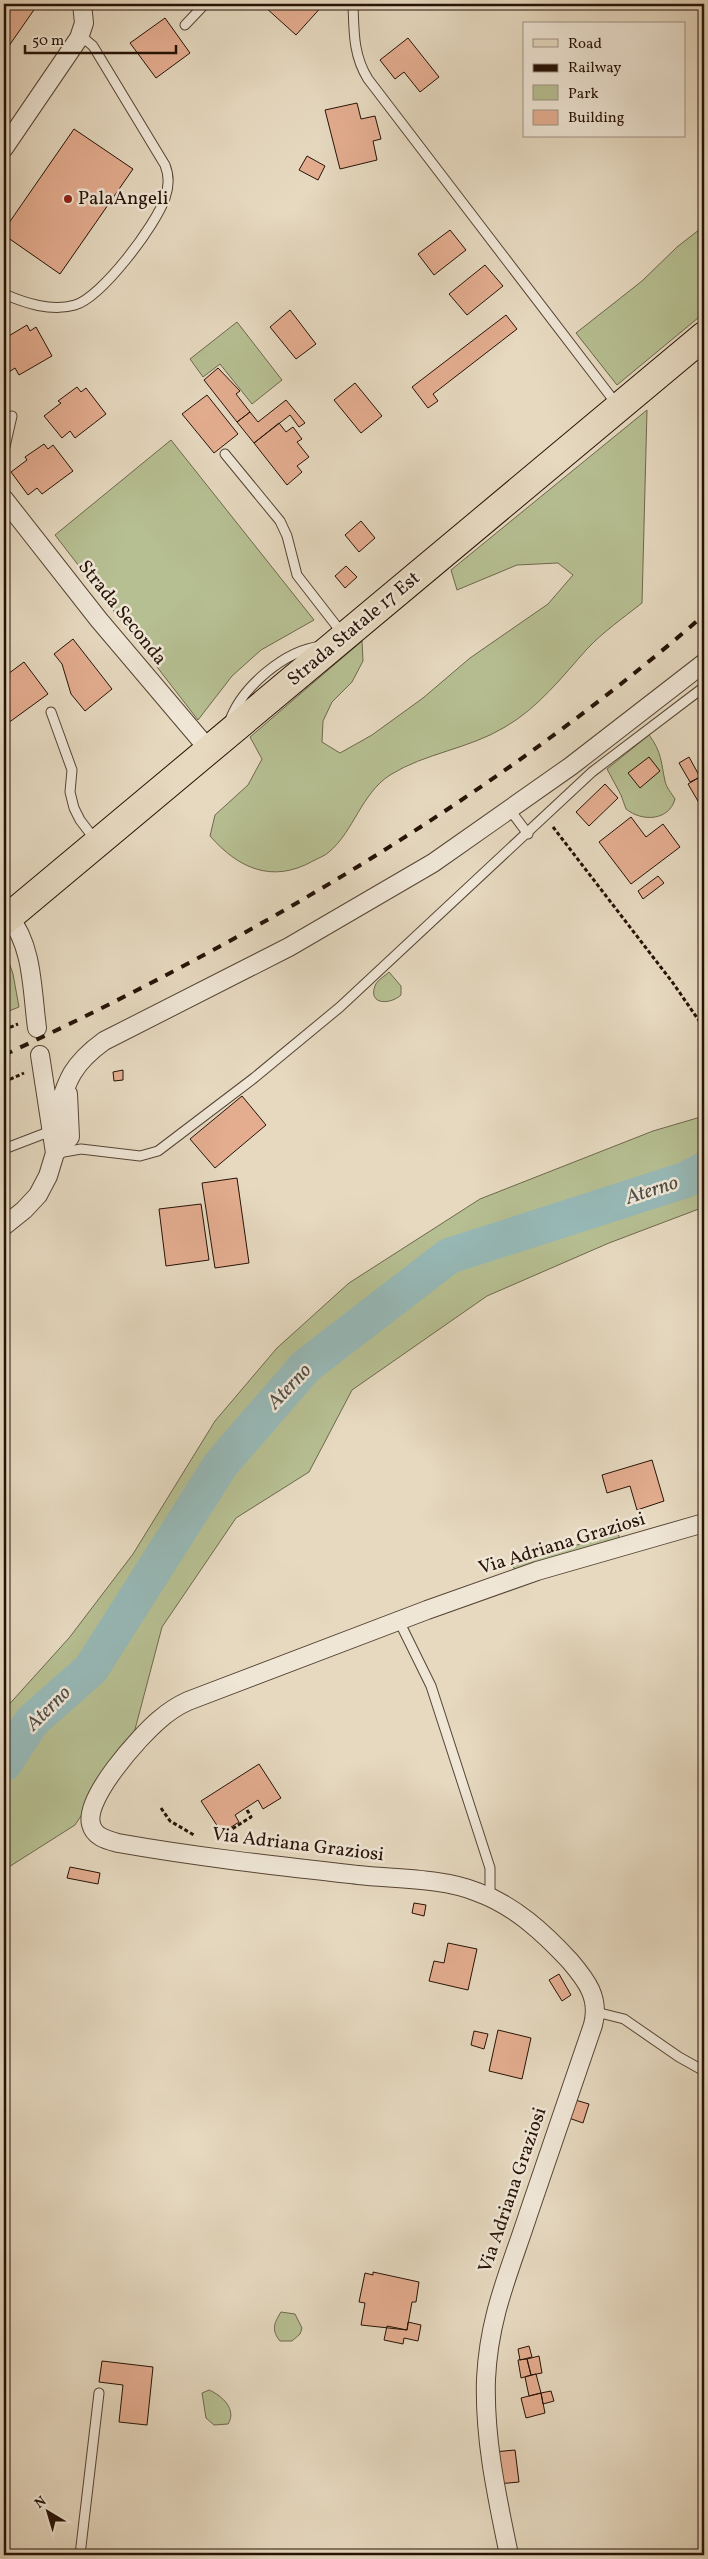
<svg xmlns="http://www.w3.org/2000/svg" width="708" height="2559" viewBox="0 0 708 2559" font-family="Vollkorn,serif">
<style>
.green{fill:#b6bf92;stroke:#6e684c}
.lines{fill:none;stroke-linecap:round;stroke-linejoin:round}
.river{stroke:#97b9b7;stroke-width:36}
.building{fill:#e4ad90;stroke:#261206}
.service-casing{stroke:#564434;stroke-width:11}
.minor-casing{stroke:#564434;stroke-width:20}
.primary-casing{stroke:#261206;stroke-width:30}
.path{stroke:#261206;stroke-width:3;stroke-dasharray:4 2.5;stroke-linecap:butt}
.service{stroke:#efe6d6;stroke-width:9}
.minor{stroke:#efe6d6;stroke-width:18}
.primary{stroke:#e6d9c0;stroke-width:28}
.rail{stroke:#261206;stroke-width:4;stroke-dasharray:9 9;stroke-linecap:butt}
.poi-dot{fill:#8f2418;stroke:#efe6d6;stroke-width:2}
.labels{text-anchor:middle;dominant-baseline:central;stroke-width:5;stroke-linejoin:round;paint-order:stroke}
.poi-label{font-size:19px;fill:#261206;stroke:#efe6d6;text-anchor:start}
.street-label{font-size:19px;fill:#261206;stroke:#efe6d6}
.water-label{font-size:20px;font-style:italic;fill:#4e4c44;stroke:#efe6d6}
</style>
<rect width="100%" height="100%" fill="#e6d9c0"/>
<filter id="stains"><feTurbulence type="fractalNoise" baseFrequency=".004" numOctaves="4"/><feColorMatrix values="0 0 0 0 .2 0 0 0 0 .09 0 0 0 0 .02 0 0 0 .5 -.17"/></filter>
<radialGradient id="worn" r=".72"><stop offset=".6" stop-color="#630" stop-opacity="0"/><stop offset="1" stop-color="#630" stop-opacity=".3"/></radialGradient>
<path class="green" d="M704 226V313L617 385 576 333 642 281 677 247Z
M237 322 282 380 252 404 220 364 203 377 190 359Z
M647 410 642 603C623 618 603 632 587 649 562 677 538 708 505 727 469 749 425 753 390 775 361 794 354 831 329 852 325 856 318 858 313 861 272 884 238 868 210 836L215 815 248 785 262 759 250 737 362 641 363 661 352 682 332 702 323 721 322 742 340 753 372 735 423 698 470 658 548 604 573 575 558 563 517 565 457 590 451 570Z
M171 440 314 620 261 650 232 676 198 720 55 535Z
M649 735C662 752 661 763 665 781 666 787 672 794 675 799 669 821 642 822 626 809L621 795 607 769Z
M4 948 13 974 19 1007 4 1013Z
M389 972 401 986V995C390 1005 368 1005 375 986 377 980 385 976 389 972Z
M704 1116V1207L609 1243 487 1296 352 1390 309 1472 236 1518 162 1627 133 1737 75 1825 4 1870V1710L69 1638 133 1554 215 1421 277 1348 349 1283 480 1199 653 1131Z
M618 1532 620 1542 516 1575 513 1565Z
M281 2312 295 2314 302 2328 300 2334 292 2341H280C271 2330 274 2323 281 2312Z
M209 2390C223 2396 237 2410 228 2424L214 2425 206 2418 202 2393Z"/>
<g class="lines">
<path class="river" d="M4 1764 32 1721 91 1669 221 1464 306 1366 449 1256 685 1180 704 1170"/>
</g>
<path class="building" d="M4 4H38L4 53Z
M268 4H324L296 35 265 7Z
M165 18 190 53 156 78 130 43Z
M408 38 439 77 420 92 404 72 395 79 380 60Z
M357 103 361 119 375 116 381 139 373 141 377 160 340 169 325 110Z
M74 129 133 169 60 274 4 235V230Z
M307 156 325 166 318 180 299 170Z
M450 230 466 250 434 275 418 254Z
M485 265 503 286 467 315 449 294Z
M290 310 316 344 296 359 270 327Z
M506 315 517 329 433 394 438 401 428 408 412 387Z
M27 325 30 331 36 327 52 356 19 375 15 368 6 374 4 343 8 340 7 337Z
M218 368 240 391 236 394 250 412 237 422 204 380Z
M355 383 382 416 361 433 334 400Z
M77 387 81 392 86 388 106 414 75 438 70 431 62 438 44 416 61 403 58 401Z
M207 395 238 434 214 453 182 414Z
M286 400 305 423 299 427 290 415 254 443 237 422 250 412 258 422Z
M279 423 286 432 293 427 302 439 297 442 309 457 297 466 302 472 287 485 254 443Z
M44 444 48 449 53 445 73 471 42 494 37 488 28 495 11 472 27 460 25 457Z
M361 521 375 538 359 552 345 535Z
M346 566 357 577 345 588 335 576Z
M73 639 112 689 85 711 71 694 62 664 54 654Z
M24 662 48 694 4 726V677Z
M649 757 660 771 640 788 628 773Z
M689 757 700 777 690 782 679 763Z
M700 777 704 784V807L702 808 688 784Z
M605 784 618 798 589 826 576 812Z
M631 817 646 837 663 824 680 847 631 884 599 842Z
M658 876 664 883 643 899 638 891Z
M123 1070V1080L114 1081 113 1072Z
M242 1096 266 1125 215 1168 190 1139Z
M237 1178 249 1263 215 1268 202 1183Z
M201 1204 209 1260 166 1266 159 1209Z
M652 1460 664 1501 637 1510 630 1486 607 1493 602 1475Z
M259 1764 281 1798 263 1809 258 1800 235 1815 239 1822 222 1833 201 1801Z
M70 1867 100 1873 98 1884 67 1878Z
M414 1903 426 1905 424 1916 412 1913Z
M448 1943 477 1949 468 1990 429 1981 434 1961 444 1963Z
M559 1974 571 1995 562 2001 549 1980Z
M498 2030 531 2038 522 2079 489 2071Z
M474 2031 488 2034 484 2049 471 2045Z
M572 2099 589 2104 583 2123 566 2117Z
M373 2272 419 2282 416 2302H412L407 2330 361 2325 365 2303 359 2302 365 2273 373 2275Z
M408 2322 421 2325 418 2341 404 2338 403 2344 384 2340 387 2326 407 2330Z
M529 2346 532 2357 520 2360 518 2349Z
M539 2356 542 2373 531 2375 527 2359Z
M527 2359 531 2375 521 2378 518 2360Z
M102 2361 153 2367 147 2425 119 2422 123 2385 99 2382Z
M536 2374 541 2393 529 2396 525 2377Z
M551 2391 554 2401 543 2404 541 2393Z
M541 2393 545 2413 526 2418 521 2398Z
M515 2450 519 2482 498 2484 494 2452Z"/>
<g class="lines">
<g class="service-casing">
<path id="service" d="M353 4C354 31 353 55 368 79L618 406
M185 25 205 4
M4 294C25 303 51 312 75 305 102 297 156 225 165 198 169 187 169 175 165 165L93 46 80 35
M4 451 12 416
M225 454 280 521 287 536 297 575 342 633
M51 712 72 770 70 792 74 808 80 820 96 841
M229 723C241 687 285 650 322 646
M510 810 528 834
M4 1149 51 1131
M58 1153 81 1149 140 1156 158 1151 254 1078 340 1007 592 772 704 687
M399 1621 431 1686 490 1868V1897
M596 2012 624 2019 679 2057 704 2071
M80 2555 99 2393"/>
</g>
<g class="minor-casing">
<path id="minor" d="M4 148 79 38 84 23 82 4
M4 499 99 620 210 751
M9 917C33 946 32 991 37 1028
M51 1131C66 1089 64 1070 104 1041L289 947 433 863 571 766 704 663
M55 1153 70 1137 68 1094
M4 1226 24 1210 38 1195 48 1176 55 1153 40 1055
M509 2555C497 2497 484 2439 486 2379 489 2316 509 2273 528 2215 550 2152 571 2088 593 2025 600 1998 587 1981 570 1961 544 1933 514 1905 477 1892 443 1878 395 1879 358 1875 278 1866 197 1857 118 1843 107 1840 94 1837 91 1824 84 1798 140 1736 159 1720 168 1712 177 1706 188 1701L427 1610 537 1571 704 1523"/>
</g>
<g class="primary-casing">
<path id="primary" d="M4 921 704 336"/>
</g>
<path class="path" d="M553 827 673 983 704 1028
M4 1030 18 1024
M4 1082 24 1073
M161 1808 170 1821 194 1835
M216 1839 251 1817 246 1808"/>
<use href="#service" class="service"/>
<use href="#minor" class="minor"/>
<use href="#primary" class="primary"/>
<path class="rail" d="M4 1055C252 940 497 795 704 615"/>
</g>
<circle class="poi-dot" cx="68" cy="199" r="5"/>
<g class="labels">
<g class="poi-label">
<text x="78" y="199">PalaAngeli</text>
</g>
<g class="street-label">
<text transform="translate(122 613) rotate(51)">Strada Seconda</text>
<text transform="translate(354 629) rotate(-40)">Strada Statale 17 Est</text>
<text transform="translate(562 1544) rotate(-17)">Via Adriana Graziosi</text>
<text transform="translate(298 1845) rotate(7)">Via Adriana Graziosi</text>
<text transform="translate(513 2190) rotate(-71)">Via Adriana Graziosi</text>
</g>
<g class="water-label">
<text transform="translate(652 1191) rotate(-18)">Aterno</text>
<text transform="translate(290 1387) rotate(-47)">Aterno</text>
<text transform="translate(49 1709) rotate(-45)">Aterno</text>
</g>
</g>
<rect width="708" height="2559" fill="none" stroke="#e6d9c0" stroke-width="20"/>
<rect x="5" y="5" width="698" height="2549" fill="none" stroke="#261206" stroke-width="2.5"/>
<rect x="10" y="10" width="688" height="2539" fill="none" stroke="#261206"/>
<rect x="523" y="22" width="162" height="115" fill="#efe6d6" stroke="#9f9183"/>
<rect x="533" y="39" width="25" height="8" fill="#e6d9c0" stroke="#9f9183"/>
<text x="568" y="48" font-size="15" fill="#261206">Road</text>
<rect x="533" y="64" width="25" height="8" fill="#261206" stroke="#9f9183"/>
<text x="568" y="72" font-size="15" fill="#261206">Railway</text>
<rect x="533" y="85" width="25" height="15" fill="#b6bf92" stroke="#9f9183"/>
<text x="568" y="98" font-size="15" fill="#261206">Park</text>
<rect x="533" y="110" width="25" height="15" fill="#e4ad90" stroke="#9f9183"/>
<text x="568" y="122" font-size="15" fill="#261206">Building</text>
<g transform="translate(48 2512) rotate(322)" stroke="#efe6d6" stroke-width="4" paint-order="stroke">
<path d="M0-4L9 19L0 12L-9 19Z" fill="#261206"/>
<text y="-8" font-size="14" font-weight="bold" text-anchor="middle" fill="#261206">N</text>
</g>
<path d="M25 45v8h151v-8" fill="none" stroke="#261206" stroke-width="2.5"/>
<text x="32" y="45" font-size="15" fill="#261206" stroke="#efe6d6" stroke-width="4" paint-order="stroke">50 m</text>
<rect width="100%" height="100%" filter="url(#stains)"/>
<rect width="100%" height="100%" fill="url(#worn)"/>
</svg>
